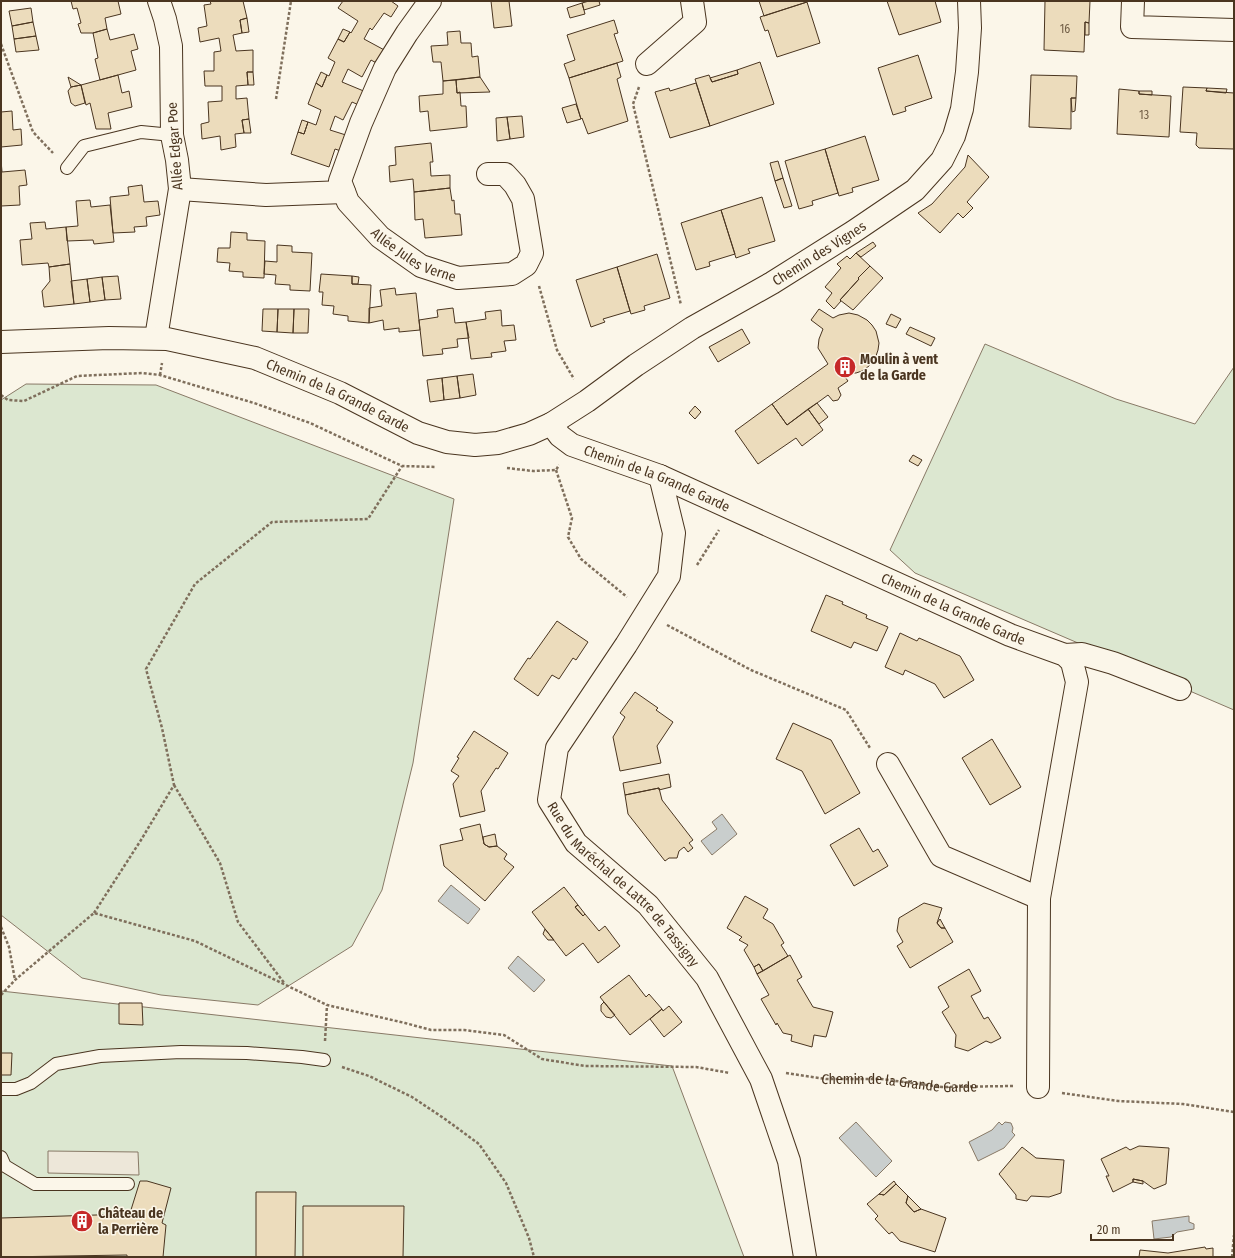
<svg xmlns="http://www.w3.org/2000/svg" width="1235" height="1258" viewBox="0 0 1235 1258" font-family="'Fira Sans Condensed',sans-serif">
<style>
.green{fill:#dce7d0;stroke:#887966}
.parking{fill:#ede7d9;stroke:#887966}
.water{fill:#c9cecd;stroke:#887966}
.building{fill:#ecdcbc;stroke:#4a3520}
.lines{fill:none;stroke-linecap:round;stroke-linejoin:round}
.lane-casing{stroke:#4a3520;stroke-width:14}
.street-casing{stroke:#4a3520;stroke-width:24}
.path{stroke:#7f6f5c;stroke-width:2.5;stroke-dasharray:3 2;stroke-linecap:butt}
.lane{stroke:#fbf6e9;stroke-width:12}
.street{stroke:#fbf6e9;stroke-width:22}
.labels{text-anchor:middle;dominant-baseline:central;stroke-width:3;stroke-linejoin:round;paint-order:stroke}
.number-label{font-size:12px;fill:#725f47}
.street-label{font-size:14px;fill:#4a3520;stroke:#fbf6e9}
.poi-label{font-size:14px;font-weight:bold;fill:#4a3520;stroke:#fbf6e9;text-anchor:start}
</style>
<rect width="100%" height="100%" fill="#fbf6e9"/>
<path class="green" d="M985 344 1116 399 1195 424 1234 367V710L915 573 890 550Z
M26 384 156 385 454 499 413 763 382 890 352 946 258 1005 161 995 82 978 1 915V400Z
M1 991 672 1066 744 1257H1Z"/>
<path class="parking" d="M48 1151 138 1152 139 1175 48 1173Z"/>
<path class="water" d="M722 814 737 834 712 855 701 841 717 829 712 822Z
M451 885 480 909 468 924 438 901Z
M518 956 545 980 534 992 508 968Z
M856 1122 892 1161 876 1177 839 1138Z
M999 1122 1002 1125 1005 1122 1011 1123 1013 1128 1012 1132 1015 1135 1004 1148 978 1161 969 1142 992 1130Z
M1189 1216V1222L1194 1224V1229L1177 1232 1171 1237 1154 1239 1152 1221Z"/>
<path class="building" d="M71 1H118L121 14 105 18 107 29 93 33H81L78 24 81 23 77 8 73 9Z
M210 1H243L247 18 240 20 242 33 233 35 236 51 253 50V72H247L248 85 236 86V99L247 98 249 119 242 120 244 133 235 134 236 147 221 150 220 136 202 139 201 124 209 122 208 102 222 101V86H205L204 71H214V52L221 51 219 38 200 42 198 28 207 26 204 5 211 4Z
M343 1H391L398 6 391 17 384 13 372 30 370 28 364 39 388 52 380 65 371 60 362 77 348 69 342 82 366 92 361 106 352 102 343 120 335 116 330 130 349 136 344 152 335 149 329 167 291 154 298 132 304 134 308 122 316 125 321 110 308 104 316 83 322 87 327 75 329 76 335 62 328 58 338 39 344 42 350 32 351 33 358 21 338 8Z
M491 1H509L512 26 494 28Z
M589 1H599L600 5 584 10 582 3Z
M759 1H807V2L764 16Z
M887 1H935L941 22 899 35Z
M1045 1H1090L1089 23 1085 22 1084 52 1044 50Z
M807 2 820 43 777 57 768 30 765 31 760 17Z
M582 3 585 14 570 18 567 8Z
M31 8 33 22 12 26 9 11Z
M247 18 249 32 242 33 240 20Z
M614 20 618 33 614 34 623 61 569 78 564 64 575 60 567 35Z
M33 22 36 36 14 39 12 26Z
M1085 22 1089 23V35H1085Z
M107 29 110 40 134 34 138 49 131 51 136 70 100 80 95 59 98 58 93 33Z
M343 29 350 32 344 42 338 39Z
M460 31 461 43H471L472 57 478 56 480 77 443 81 441 62H433L431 46 448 45 447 32Z
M36 36 39 50 16 52 14 39Z
M918 55 932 98 905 107 906 111 893 115 878 68Z
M760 62 774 104 710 126 695 79 709 75 712 82 738 74 737 70Z
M617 63 621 77 617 79 628 121 588 134 582 118 581 119 569 78Z
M737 70 738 74 712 82 710 78Z
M247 72H253L254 85H248Z
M321 72 327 75 322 87 316 83Z
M118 75 122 93 129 91 132 107 108 113 111 129H96L90 103 86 105 81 85Z
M1031 75 1077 76 1076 98H1071V129L1029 127Z
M68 77 81 85 71 87Z
M480 77 490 92 457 93 456 80Z
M456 80 457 93 460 92 461 106H466L467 127 430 131 428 111 420 112 419 96 443 94V81Z
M696 83 710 126 670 138 655 92 669 88 670 91Z
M81 85 85 103 75 106 71 103 68 91 71 87Z
M1183 87 1207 88 1206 91 1234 93V149L1199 148 1196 145 1197 133 1180 132Z
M1207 88 1227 89 1226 93 1206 91Z
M1119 89 1139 91V94L1171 96 1169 137 1117 134Z
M1139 91H1152V95L1139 94Z
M1071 98H1076L1075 111 1072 112Z
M576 104 581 119 567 123 562 108Z
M12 111 13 130 21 129 22 145 1 147V112Z
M522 116 524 137 510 139 507 117Z
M507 117 510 139 497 141 496 118Z
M249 119 251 133H244L242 120Z
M302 120 308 122 304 134 298 132Z
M865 136 879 180 852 188 853 192 839 196 825 149Z
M431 143 433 162H430L431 176 450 175V188L414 192 413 179 390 182 389 166 396 165 395 147Z
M825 149 838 193 812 201 813 205 799 209 785 161Z
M968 155 989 177 967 202 973 208 963 218 958 213 940 233 918 213 932 204 965 167Z
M1 160 2 172 25 170 27 185 19 186 20 205 1 206Z
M778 161 783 178 775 181 770 163Z
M783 178 792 206 784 208 775 181Z
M142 185 144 202 158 201 160 215 146 217 147 226 134 227 135 232 113 233 110 197 129 195 128 187Z
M450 188 452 201 454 200 455 214H460L462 235 425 238 423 219 415 220 414 192Z
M762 197 775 241 748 249 750 253 736 258 721 210Z
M90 200 91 207 110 205 114 242 94 244 93 240 67 241 66 227 78 226 76 201Z
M721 210 735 254 709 262 710 266 696 270 681 223Z
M45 222 46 229 66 227 70 264 49 267 48 263 22 265 20 240 32 239 30 223Z
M231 232 247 233V240L265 241 264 278 243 277V272L229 271 230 263 217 262 218 248H230Z
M873 242 876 246 861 257 856 253Z
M277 245 292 246V252L312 253 310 291 290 290V285L275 284 276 275 264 274 265 261 277 262Z
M856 253 870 266 858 278 859 279 840 300 841 301 834 309 826 301 832 293 825 287 841 268 837 264 847 256 850 259Z
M657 254 670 298 644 306 645 310 631 314 617 267Z
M70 264 74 304 44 307 42 291 50 281 49 267Z
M870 266 883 278 853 310 840 300 859 279 858 278Z
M617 267 630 311 603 319 605 322 591 327 576 280Z
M321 274 352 276V284L371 285 369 323 348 321V316L333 314 334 306 322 305 323 292H319Z
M118 276 121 299 105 300 102 277Z
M352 276 359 277 358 284H352Z
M102 277 105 300 90 302 87 279Z
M87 279 90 302 74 304 71 281Z
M395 288 396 295 416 293 420 330 399 332V328L384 330 383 320 369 323V308L382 306 380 290Z
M453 308 455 323 466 322 469 338 457 339 458 347 442 349 443 354 423 356 419 320 438 317 437 310Z
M263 309H278L277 332 262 331Z
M278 309H294L293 333 277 332Z
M294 309H309L308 333H293Z
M819 309 833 318 839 315 849 313 858 315 867 320 872 325 876 331 879 343 878 350 876 356 869 366 862 371 856 373H851L845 377 848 381 838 388 841 395 838 400 833 401 828 395 787 425 772 404 828 364 818 348 819 339 823 329 811 320Z
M501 310 502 326 514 325 516 340 504 341 506 351 491 353 492 357 471 359 466 322 486 319 485 312Z
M891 314 901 319 896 328 886 324Z
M910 327 935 338 931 346 906 334Z
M742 329 750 343 718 362 709 347Z
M473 374 476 395 460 398 457 376Z
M457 376 460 398 444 400 442 378Z
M442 378 444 400 430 402 427 380Z
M817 403 828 417 819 424 808 409Z
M772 404 787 425 808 409 823 430 802 446 796 438 758 464 735 431Z
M695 406 701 412 695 419 689 413Z
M913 455 922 460 918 466 909 461Z
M826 595 843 602 842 604 867 615 866 618 888 627 877 651 854 642 851 648 811 631Z
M557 621 588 642 576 660 573 658 559 679 552 675 538 696 514 679 528 658 530 659Z
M900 633 917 641 919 638 960 656 974 680 944 698 935 684 905 670 903 675 885 667Z
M635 692 658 708 656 710 673 722 657 746 661 763 620 771 613 737 625 717 620 713Z
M793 723 831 740 860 793 825 814 802 771 776 759Z
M474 731 508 753 498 769 496 768 481 791 485 811 460 817 453 784 459 776 451 771 459 758 457 757Z
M992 739 1021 787 990 805 962 758Z
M669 774 671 787 659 790V788L625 795 623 783Z
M659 788 662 800 693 840 689 843 693 848 688 852 684 847 679 851 677 858H669L665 861 628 814 625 795Z
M480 824 484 844 489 847 497 846 507 854 504 859 514 867 485 901 444 866 440 845 463 840 460 829Z
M859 828 873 852 878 849 888 866 854 886 830 845Z
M495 834 497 846 489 847 484 844 483 837Z
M564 887 578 905 575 907 583 916 585 914 599 931 605 926 620 946 598 963 583 943 566 956 532 912Z
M745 896 768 909 763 918 773 924 784 943 781 945 788 956 763 971 759 964 754 967 744 950 748 945 739 940 742 937 727 928Z
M924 903 942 908 937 923 941 928H945L953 942 910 968 897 946 903 942 897 931 899 918Z
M578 905 585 914 583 916 575 907Z
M940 919 945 928H941L937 923Z
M545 929 554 940H548L543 934Z
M790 955 802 977 797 980 813 1007 833 1012 826 1037 814 1035 812 1047 791 1041 792 1035 783 1033 777 1023 776 1025 761 999 769 995 757 974Z
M759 964 763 971 757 974 754 967Z
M969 969 981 991 971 996 984 1019 988 1017 1001 1038 991 1043 986 1041 968 1051 955 1047 956 1035 942 1012 949 1007 938 987Z
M629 975 646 997 649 994 662 1009 630 1035 600 997Z
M604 1002 615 1015 611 1018 606 1017 601 1011V1005Z
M119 1003H142L143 1025 119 1024Z
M669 1006 682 1022 664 1037 650 1019 662 1009 663 1011Z
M1 1053H12L11 1075H1Z
M1139 1146 1169 1148 1166 1184 1154 1189 1143 1181 1133 1179V1182L1113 1192 1106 1176H1109L1101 1159 1126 1147 1130 1150Z
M1022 1147 1036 1158 1064 1160 1061 1193 1049 1197 1031 1196 1027 1201 1016 1199V1195L999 1174Z
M1133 1179 1143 1181V1184L1133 1182Z
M140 1181H147L171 1188 162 1223 166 1225 163 1257H127V1255L1 1257V1218L128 1214 130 1213Z
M894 1181 896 1184 884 1195 879 1194Z
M896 1184 908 1196 906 1203 914 1212 921 1209 946 1218 935 1252 900 1241 892 1232 889 1234 875 1219 878 1216 867 1204 879 1194 884 1195Z
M256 1192H296L295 1257H256Z
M908 1196 921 1209 914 1212 906 1203Z
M303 1206H404L403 1257H303Z
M1205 1247 1206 1249 1213 1248V1257H1139L1140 1250 1168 1253Z"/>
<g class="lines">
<g class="lane-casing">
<path id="lane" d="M67 168 84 146 141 132 172 135
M1 1089H16L31 1083 56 1064 100 1056 181 1052 247 1053 302 1057 324 1060
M1 1157 5 1166 35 1184H128"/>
</g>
<g class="street-casing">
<g id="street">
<path id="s2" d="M430 1 407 33 385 68 361 123 340 181 348 202 380 237 421 266 458 278 512 274 526 265 532 253 523 199 515 185 505 174H488"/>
<path d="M1133 1 1132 27 1234 30"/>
<path d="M647 64 695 22 692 1"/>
<path d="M180 189 266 195 344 192"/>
<path d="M156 338 180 189 177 160 172 135 171 46 165 19 159 1"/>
<path id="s3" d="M1 342 109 338 167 339 255 358 340 393 418 433 447 442 475 445 498 443 529 434 551 424 560 436 572 445 660 476 1010 635 1065 655 1072 662 1077 682 1039 898 1038 1087"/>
<path id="s4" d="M551 424 587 401 636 365 692 328 772 283 853 232 915 190 942 160 954 136 962 109 967 72 970 28 969 1"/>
<path id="s5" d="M660 476 674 533 669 576 626 645 557 748 549 800 576 843 648 905 707 978 761 1079 789 1161 805 1257"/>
<path d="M1065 655 1082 654 1113 663 1180 689"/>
<path d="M888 764 941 856 1039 898"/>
</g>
</g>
<g class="path">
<path d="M1 44 33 132 53 153"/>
<path d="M639 87 633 104 681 305"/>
<path d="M276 99 291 1"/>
<path d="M539 286 557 350 574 379"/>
<path d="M160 375 162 363"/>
<path d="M1 395 8 400 24 401 77 376 142 373 160 375 254 403 310 423 402 466 436 467"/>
<path d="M507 468 533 471 556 470 559 465"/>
<path d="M556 470 572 518 568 537 581 559 627 597"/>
<path d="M697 565 719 530"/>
<path d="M667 625 751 670 846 710 870 748"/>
<path d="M174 785 220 863 238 922 285 984"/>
<path d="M94 913 141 840 174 785 162 728 146 669 195 584 272 522 368 519 402 466"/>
<path d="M1 927 9 947 15 980"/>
<path d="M1 995 15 980 94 913 195 941 327 1005 405 1023 431 1030H464L504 1035 542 1059 585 1066 696 1067 730 1073"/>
<path d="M325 1041 327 1005"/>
<path d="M342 1067 369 1076 412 1097 445 1119 479 1144 506 1183 529 1238 534 1257"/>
<path id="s1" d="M786 1073 826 1079H881L942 1087 1013 1086"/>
<path d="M1062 1093 1118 1101 1183 1104 1234 1112"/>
<path d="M1232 1257 1234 1235"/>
</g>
<use href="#lane" class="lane"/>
<use href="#street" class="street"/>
</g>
<defs>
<g id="building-disc" transform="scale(1.15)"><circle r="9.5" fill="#c62828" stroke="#fbf6e9"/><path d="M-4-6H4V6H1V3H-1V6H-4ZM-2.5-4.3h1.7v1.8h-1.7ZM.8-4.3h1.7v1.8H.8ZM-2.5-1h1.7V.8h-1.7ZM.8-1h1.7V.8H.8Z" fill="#fff"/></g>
</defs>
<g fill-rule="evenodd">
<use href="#building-disc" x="845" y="367"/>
<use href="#building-disc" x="82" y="1221"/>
</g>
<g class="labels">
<g class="number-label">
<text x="1065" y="29">16</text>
<text x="1144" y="115">13</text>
</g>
<g class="street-label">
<text transform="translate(175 146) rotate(-94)">Allée Edgar Poe</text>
<text stroke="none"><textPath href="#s2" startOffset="311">Allée Jules Verne</textPath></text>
<text stroke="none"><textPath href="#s4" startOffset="318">Chemin des Vignes</textPath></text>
<text stroke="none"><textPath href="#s3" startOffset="347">Chemin de la Grande Garde</textPath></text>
<text stroke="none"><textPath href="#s3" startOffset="695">Chemin de la Grande Garde</textPath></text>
<text stroke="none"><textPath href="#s3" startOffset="1019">Chemin de la Grande Garde</textPath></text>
<text stroke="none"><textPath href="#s5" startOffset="473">Rue du Maréchal de Lattre de Tassigny</textPath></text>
<text stroke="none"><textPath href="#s1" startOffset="114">Chemin de la Grande Garde</textPath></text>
</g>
<g class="poi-label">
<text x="860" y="359">Moulin à vent<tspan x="860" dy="16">de la Garde</tspan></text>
<text x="98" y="1213">Château de<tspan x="98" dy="16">la Perrière</tspan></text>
</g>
</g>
<rect width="1235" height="1258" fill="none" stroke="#4a3520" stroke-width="4"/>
<path d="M1091 1234v6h82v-6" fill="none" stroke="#4a3520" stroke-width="2"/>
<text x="1097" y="1234" font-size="12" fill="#4a3520" stroke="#fbf6e9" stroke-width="3" paint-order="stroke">20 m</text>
</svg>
